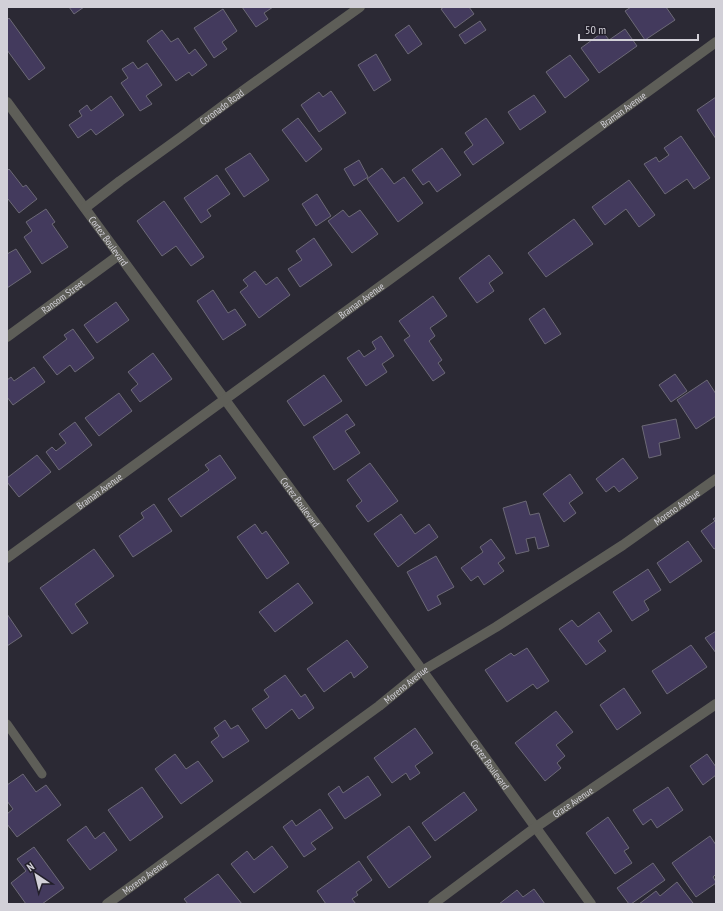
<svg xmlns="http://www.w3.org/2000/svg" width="723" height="911" viewBox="0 0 723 911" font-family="'PT Sans Narrow',sans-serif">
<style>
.building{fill:#433a5d;stroke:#6c6976}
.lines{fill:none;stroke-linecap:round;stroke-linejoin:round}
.service{stroke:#5e5e58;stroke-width:9}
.minor{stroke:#5e5e58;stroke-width:10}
.labels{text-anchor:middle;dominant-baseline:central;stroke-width:3;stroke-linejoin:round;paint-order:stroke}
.street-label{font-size:10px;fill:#d2d0d8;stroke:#221f2a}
</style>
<rect width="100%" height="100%" fill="#2b2934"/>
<path class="building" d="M69 7H84L74 14Z
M242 7H273L264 13 268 19 256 27Z
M444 7H469L474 14 455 28 441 9Z
M631 7H666L675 20 645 40 625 11Z
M223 9 237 31 222 42 227 49 214 58 194 28Z
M9 18 45 68 29 80 7 50V20Z
M480 21 486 30 465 44 459 35Z
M409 25 422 44 408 54 395 35Z
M625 29 637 46 599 73 581 48 603 32 609 40Z
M162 30 171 42 178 38 189 54 195 49 207 65 192 76 189 72 176 81 147 41Z
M376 54 391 80 374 91 358 65Z
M570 55 589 80 565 98 546 72Z
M133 62 138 69 147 63 162 85 146 96 152 104 140 111 121 83 128 78 122 69Z
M331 91 346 113 319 132 301 105 319 92 323 97Z
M534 95 546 112 520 130 508 112Z
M111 96 124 115 96 135 91 129 78 138 69 125 82 116 79 111 87 105 91 111Z
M716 97V139L697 110Z
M298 118 322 149 306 162 282 130Z
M486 118 504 143 473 165 464 152 473 145 465 133Z
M681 136 710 178 694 189 687 179 665 194 644 164 656 157 659 162 669 155 664 148Z
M442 148 461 175 437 192 429 181 423 185 412 170Z
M250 153 269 180 244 197 225 169Z
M359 160 368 177 354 186 344 169Z
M382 168 394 184 404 177 423 203 398 222 367 179Z
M9 169 23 187 26 185 37 199 19 213 8 199 7 200V171Z
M217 175 230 194 207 210 211 216 201 223 184 198Z
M629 180 655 215 639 227 626 209 605 225 592 207Z
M317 194 331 216 316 226 302 204Z
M164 201 204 257 191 266 176 246 162 256 137 221Z
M46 209 55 222 52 224 68 247 42 264 24 237 32 231 26 222Z
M343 210 349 217 360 210 378 234 352 253 328 221Z
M574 219 593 244 546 277 528 253Z
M314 238 332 265 300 287 288 269 302 260 296 251Z
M16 249 31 272 7 288V254Z
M489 255 503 273 489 283 494 291 477 303 459 278Z
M255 271 266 285 277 277 290 295 259 318 240 292 248 286 243 280Z
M213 290 228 313 235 309 246 325 223 340 197 301Z
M433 296 447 316 430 328 435 336 429 341 442 360 438 363 445 373 433 381 404 340 410 336 399 321Z
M116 302 129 320 97 343 84 325Z
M544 308 561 334 545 344 529 319Z
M73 329 94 358 75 372 70 365 57 375 43 357 67 339 64 335Z
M381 336 394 356 382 364 387 372 366 386 347 358 359 350 364 357 376 349 372 342Z
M153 353 172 379 140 402 131 390 138 384 128 372Z
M34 367 45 382 13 405 7 397V380L11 377 14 381Z
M675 374 687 391 671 402 659 385Z
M324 375 342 401 304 426 287 401Z
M707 380 716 394V416L696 429 677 400Z
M119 393 132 411 99 436 85 418Z
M347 414 355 425 345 431 360 453 334 470 313 437Z
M676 419 680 438 659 443 661 455 649 458 642 426Z
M75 422 92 445 59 470 46 452 52 447 56 451 66 443 59 434Z
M37 455 51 472 19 497 7 482V478Z
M220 455 236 478 181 517 168 499 209 470 205 465Z
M623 458 638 478 619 492 614 486 606 492 596 479Z
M370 463 398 501 368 522 356 506 362 501 347 480Z
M570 474 583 493 569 503 576 513 564 522 543 494Z
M526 501 530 515 539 513 549 546 538 549 535 537 526 539 529 551 516 554 503 508Z
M154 504 172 531 133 557 119 536 144 518 141 513Z
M401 514 415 534 429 524 438 537 398 567 374 534Z
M716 517V548L714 549 701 531 715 521 713 519Z
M255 524 262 534 266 531 289 563 267 579 237 537Z
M491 539 505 558 498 563 504 571 484 585 478 576 471 581 461 568 483 552 480 547Z
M688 541 702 561 670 583 657 563Z
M94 549 114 576 75 604 88 623 72 634 40 588Z
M436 556 454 587 437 596 441 604 428 611 407 572Z
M648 569 661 590 644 601 649 610 632 621 613 592Z
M298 583 313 603 275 632 259 612Z
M599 612 612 631 598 641 606 651 586 665 559 629 572 620 578 627Z
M7 614 22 636 7 646Z
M716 631V653L705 638Z
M347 640 368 667 354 678 351 672 324 692 307 669Z
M691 645 707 667 667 694 652 671Z
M527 648 549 681 537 689 533 684 507 702 485 670 511 653 514 656Z
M285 675 301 697 305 694 314 708 299 719 292 709 266 729 252 709 269 697 264 690Z
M624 688 641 713 617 730 600 705Z
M556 711 573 732 556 745 565 756 557 763 561 768 545 781 515 743Z
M225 720 231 729 238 725 249 741 223 758 211 742 219 736 214 728Z
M415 728 433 753 415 766 420 773 410 780 406 773 392 783 374 758Z
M175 754 186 769 198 761 213 781 181 804 155 769Z
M707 754 716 767V775L703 785 690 766Z
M23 774 36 792 46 785 61 805 17 837 7 824V814L13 809 7 801V785Z
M368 776 381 795 345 819 328 794 339 786 343 793Z
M142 787 163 817 130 841 108 810Z
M668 787 683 810 657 828 651 819 643 825 633 810Z
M464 792 477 810 435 841 422 823Z
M320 809 333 828 311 843 316 849 304 857 283 827 292 820 296 826Z
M608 817 629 848 624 851 632 863 615 874 586 833Z
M86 826 95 839 104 832 117 850 90 870 67 840Z
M409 826 431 857 389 888 367 857Z
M710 836 716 845V874L713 877 716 882V883L696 897 672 863Z
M272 846 288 867 254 893 231 864 247 851 254 860Z
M34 847 64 888 42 904H26L11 883 26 871 17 859Z
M359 861 372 880 356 892 358 895 352 899 356 904H326L317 891Z
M653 863 665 880 631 904H629L617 888Z
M218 874 242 904H188L184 899Z
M677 882 693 903 691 904H639L656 891 660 896Z
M534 889 545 904H499L517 890 523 897Z"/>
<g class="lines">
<path class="service" d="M7 724 42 774"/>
<g class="minor">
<path id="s1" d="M7 102 333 547 591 904"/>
<path id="s2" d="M85 208 120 181 181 137 244 90 360 7"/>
<path id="s3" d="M7 337 119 255"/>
<path id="s4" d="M7 558 716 42"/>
<path id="s5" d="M107 904 379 706 422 671 496 627 623 545 716 479"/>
<path id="s6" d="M433 904 536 827 716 704"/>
</g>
</g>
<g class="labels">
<g class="street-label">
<text stroke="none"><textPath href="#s2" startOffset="170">Coronado Road</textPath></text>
<text stroke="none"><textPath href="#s4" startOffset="762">Braman Avenue</textPath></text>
<text stroke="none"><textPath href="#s1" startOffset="172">Cortez Boulevard</textPath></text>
<text stroke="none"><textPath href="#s3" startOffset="69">Ransom Street</textPath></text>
<text stroke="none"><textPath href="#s4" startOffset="438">Braman Avenue</textPath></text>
<text stroke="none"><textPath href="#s4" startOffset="114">Braman Avenue</textPath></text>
<text stroke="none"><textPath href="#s1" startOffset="496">Cortez Boulevard</textPath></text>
<text stroke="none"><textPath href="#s5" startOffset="695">Moreno Avenue</textPath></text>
<text stroke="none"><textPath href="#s5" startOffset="371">Moreno Avenue</textPath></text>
<text stroke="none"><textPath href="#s1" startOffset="820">Cortez Boulevard</textPath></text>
<text stroke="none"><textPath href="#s6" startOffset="173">Grace Avenue</textPath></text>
<text stroke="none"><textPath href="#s5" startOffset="47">Moreno Avenue</textPath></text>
</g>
</g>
<rect width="723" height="911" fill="none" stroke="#d2d0d8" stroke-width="16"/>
<g transform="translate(36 875) rotate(325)" stroke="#221f2a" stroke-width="3" paint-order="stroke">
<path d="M0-3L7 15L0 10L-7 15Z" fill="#d2d0d8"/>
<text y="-6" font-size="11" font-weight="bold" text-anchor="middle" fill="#d2d0d8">N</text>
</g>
<path d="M579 34v6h119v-6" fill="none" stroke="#d2d0d8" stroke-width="2"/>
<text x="585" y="34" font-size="12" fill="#d2d0d8" stroke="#221f2a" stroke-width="3" paint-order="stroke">50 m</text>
</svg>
